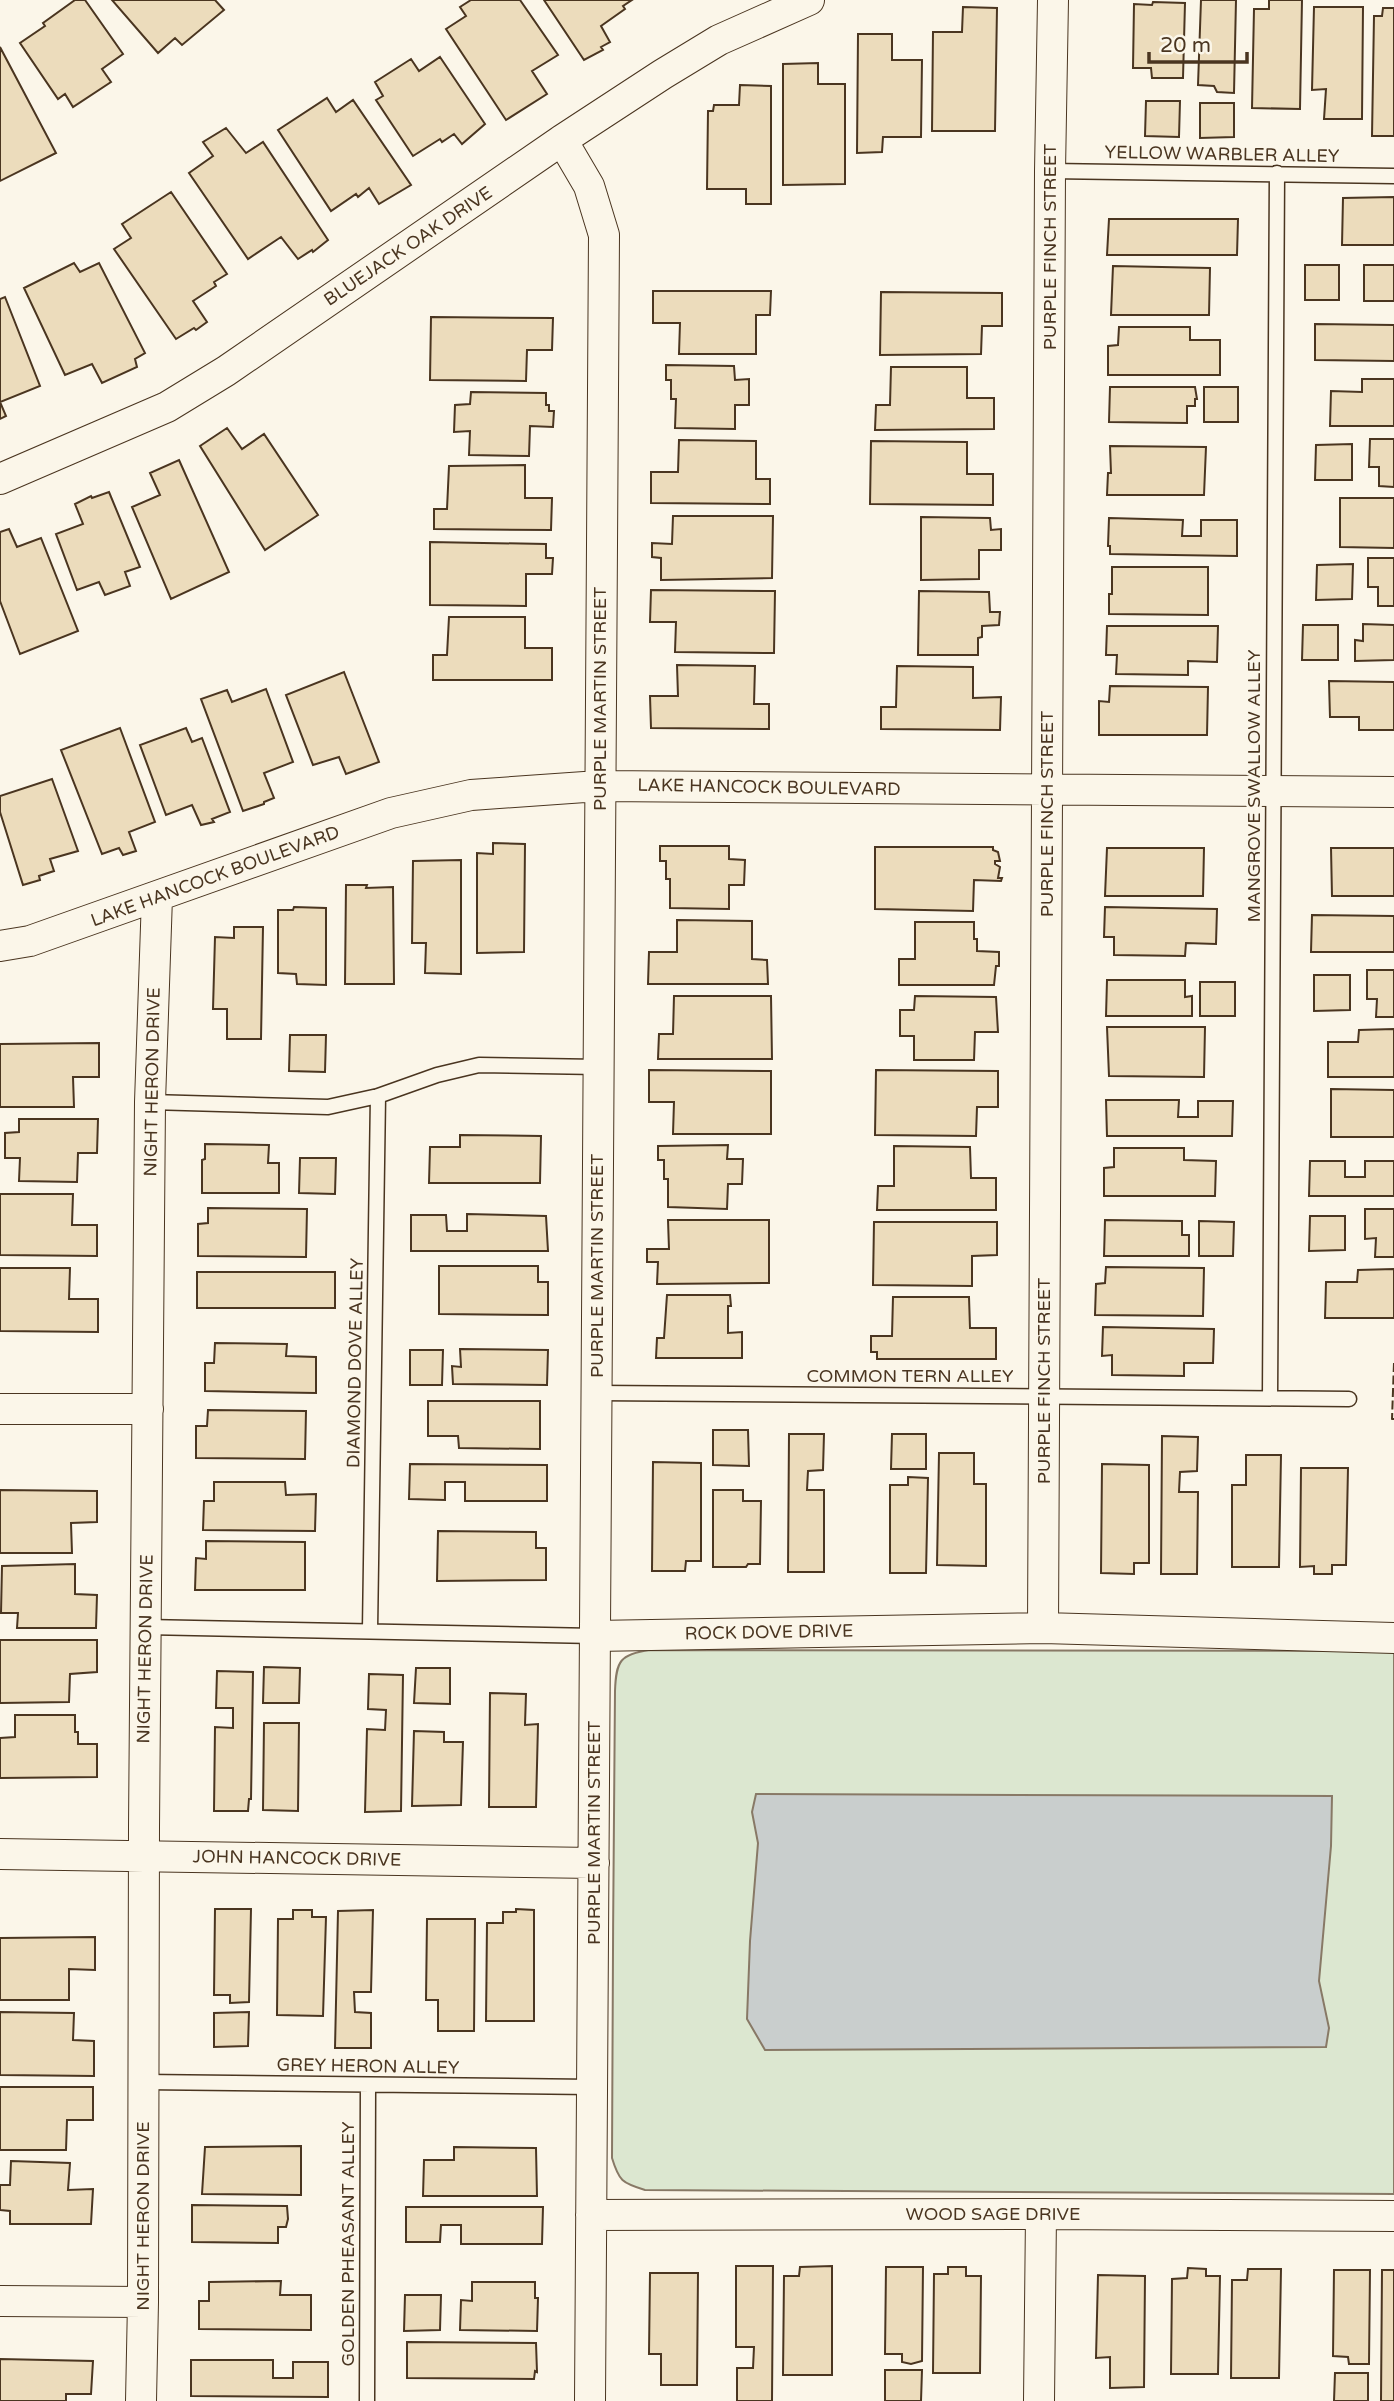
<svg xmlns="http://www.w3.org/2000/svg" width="1394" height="2401" viewBox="0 0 1394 2401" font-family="'Varela Round',sans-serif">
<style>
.green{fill:#dce7d0;stroke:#887966;stroke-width:2}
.water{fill:#c9cecd;stroke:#887966;stroke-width:2}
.building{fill:#ecdcbc;stroke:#4a3520;stroke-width:2}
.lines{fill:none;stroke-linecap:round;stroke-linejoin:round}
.service-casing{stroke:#4a3520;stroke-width:17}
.minor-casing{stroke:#4a3520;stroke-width:32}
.service{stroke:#fbf6e9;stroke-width:14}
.minor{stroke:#fbf6e9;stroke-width:30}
.fence{stroke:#4a3520;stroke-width:2;stroke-dasharray:9 3.5;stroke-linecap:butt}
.labels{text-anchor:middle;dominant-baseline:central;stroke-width:5;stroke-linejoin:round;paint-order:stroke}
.street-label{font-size:18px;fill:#4a3520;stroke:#fbf6e9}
</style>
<rect width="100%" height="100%" fill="#fbf6e9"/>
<path class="green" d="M650 1650 1394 1651V2194L645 2190C622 2183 619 2181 612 2158 612 2002 614 1847 615 1691 616 1661 620 1654 650 1650Z"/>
<path class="water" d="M756 1794 1332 1796 1331 1846 1319 1981 1329 2028 1326 2047 765 2050 747 2019 750 1941 758 1843 752 1812Z"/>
<path class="building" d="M75 0H85L123 54 102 69 111 82 73 107 65 94 58 99 20 43 45 26 43 23Z
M112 0H215L224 10 182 45 175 38 158 53Z
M471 0H520L558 55 532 71 547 94 506 120 446 29 466 16 460 7Z
M544 0H632L623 6 625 9 601 26 610 42 601 47 603 50 584 60Z
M1201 0H1236L1234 93 1217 92 1214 86 1198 85Z
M1269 0H1302L1300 109 1252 108 1254 9H1269Z
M1153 2 1185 3 1183 78H1152L1151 68H1133L1134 4 1152 5Z
M963 7 997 8 995 131H932L933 32H962Z
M1314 7H1363L1362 119H1324L1326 89 1312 90Z
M1383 8H1394V136H1372L1374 16H1382Z
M858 34H892V60H922L921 137H883L882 152 857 153Z
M0 47 56 153 0 181Z
M440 57 485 124 462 144 454 134 442 142 440 139 413 156 376 100 383 96 375 82 411 59 419 71Z
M818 63V84H845V184L783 185V64Z
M740 85 771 86V204H746V189H707L708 111H713L714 105H739Z
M327 98 336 112 353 100 411 185 379 204 369 188 358 197 356 194 331 211 278 130Z
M1146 101H1180L1179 137 1145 136Z
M1200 103H1234V137L1200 138Z
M226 128 246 153 263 142 328 240 313 252 312 250 298 259 281 237 248 259 189 173 213 156 203 142Z
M171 192 227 274 214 282 216 286 193 301 207 322 196 330 194 328 176 339 114 249 131 238 122 224Z
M1394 197V245H1342L1343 198Z
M1109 219H1238L1237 255H1107Z
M74 263 80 272 99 263 145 353 135 359 137 367 102 383 92 364 65 375 24 288Z
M1305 265H1339V300H1305Z
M1364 265H1394V301H1364Z
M1113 266 1210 268 1209 315H1111Z
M653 291H771L770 315H756V354H679L680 323H653Z
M881 292 1002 293V326H982L981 354 880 355Z
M5 297 40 386 0 402 6 416 0 419V299Z
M431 317 553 318 552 350H527L526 381 430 380Z
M1315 324 1394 325V361L1315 360Z
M1119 327H1190V340H1220V375H1108V346L1118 345Z
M666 365 734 366 735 380 749 379V405H735V429L675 428 676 399H671V380H666Z
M891 367H967V398H994V429L875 430 876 405H890Z
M1362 379H1394V426H1330L1331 391 1362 392Z
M1110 387H1195L1197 399H1195V406H1187V423L1109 422Z
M1204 387H1238V422H1204Z
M471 392 546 393V405H549V411H554L553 427 530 426 529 456 469 455 470 431 454 432 455 405 470 404Z
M227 428 242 449 264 434 318 515 265 550 200 446Z
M1370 439H1394V487L1379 486V467H1369Z
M679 440 756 441V479H770V504L651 503V472H678Z
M871 441 967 442V474H993V505L870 504Z
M1352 444V480H1315L1316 445Z
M1110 446 1206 447 1204 495H1107L1108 473H1111Z
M179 460 229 572 171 599 132 507 160 495 150 473Z
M525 465V498H552L551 530 434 529V509H447L449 466Z
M109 492 140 567 125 572 130 586 105 595 99 582 77 590 56 534 83 524 75 504 91 496 92 498Z
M1340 498H1394V548L1340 547Z
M673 516H773L772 578 661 580V558L652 557V543L672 544Z
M921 517 990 518 991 530 1001 529V550H979V579L921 580Z
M1109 518 1183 520 1182 536H1201V520H1237V556L1110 554V546H1108Z
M9 529 17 547 41 538 78 631 20 654 0 601V532Z
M430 542 546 544V558H553L552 574H526V606L430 605Z
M1368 558H1394V606H1378V587H1368Z
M1353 564 1352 599 1316 600 1317 565Z
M1112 567H1208V615L1109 614V594H1112Z
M651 590 775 591 774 653 675 652 676 622H650Z
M919 591 989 592 990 612H1000L999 625 982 626V637L978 638V655H918Z
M449 617H525V648H552V680H433V655H447Z
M1363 624 1394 625V660L1355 661V640L1363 641Z
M1303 625H1338V660H1302Z
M1107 626H1218L1217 662 1188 661V675L1116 674 1117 655H1106Z
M677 665 755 666 754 704H769V729L651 728 650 696H678Z
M897 666 973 667V698L1001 697 1000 730 881 729V707H896Z
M344 672 379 762 346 774 339 757 313 765 286 695Z
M1329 681 1394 682V730H1359V717H1330Z
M1110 686 1208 687 1207 735H1099V701L1109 702Z
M266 689 293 762 264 773 274 798 264 802V804L243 811 201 699 227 690 232 702Z
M120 728 155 822 129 832 136 851 123 855 119 848 102 854 61 750Z
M186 728 192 742 202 738 230 812 212 819 214 822 201 825 192 805 166 815 140 745Z
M52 779 78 851 50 859 54 871 39 876 40 880 23 885 0 812V796Z
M493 843 525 844 524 952 477 953V853L493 854Z
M660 846H729V859L745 860 744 885H729V909L670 908V879H666V861H660Z
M875 847H993V850L998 852 1000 861H995V864L1000 867 998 878H1002L1001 881 974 880 973 911 875 909Z
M1107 848H1204L1203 896H1105Z
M1331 848H1394V896H1332Z
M461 860V974L425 973 426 943H412L413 861Z
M346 885H367L366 888 393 887 394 984H345Z
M294 907 326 908V985L297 984 296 974 278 973V910H293Z
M1105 907 1217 909 1216 944 1186 943 1185 956 1114 955V937H1104Z
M1312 915 1394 916V952H1311Z
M677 920 752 921V959L767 960 768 984H648L649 952H677Z
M915 922H974V939H977V951L999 952V966H996L994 985H899V959H915Z
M234 927H263L261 1039H227V1009H213L215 937 234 938Z
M1367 970H1394V1017H1376L1377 999H1367Z
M1314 975H1350V1010L1314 1011Z
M1107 980H1185V997L1192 996V1016H1106Z
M1200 982H1235V1016H1200Z
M674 996H771L772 1059H658L659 1034H673Z
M915 996 996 997 998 1032H975L974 1060H914V1036H900V1010H914Z
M1107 1027H1205L1204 1077 1109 1076Z
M1394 1029V1077H1328V1042H1358L1359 1030Z
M290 1035H326L325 1072 289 1071Z
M99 1043V1077H73L74 1107H0V1044Z
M649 1070 771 1071V1134H673L674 1102H649Z
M876 1070 998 1071V1107H977L976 1136 875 1135Z
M1331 1089 1394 1090V1137H1331Z
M1106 1100H1179L1178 1117H1198V1101H1233L1232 1136H1107Z
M19 1119H98L97 1153H78L77 1182 19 1181 20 1158H5V1133L19 1132Z
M460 1135 541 1136 540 1183H429L430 1147H460Z
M205 1144 269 1145 268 1163H279V1193H202V1160L205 1159Z
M728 1145 727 1159H743L742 1184H728L727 1209 668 1207V1179H664V1160H658V1146Z
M894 1146 970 1147 971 1178H996V1210H877L878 1186H894Z
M1114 1148H1184V1160L1216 1161 1215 1196H1104V1168L1114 1167Z
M300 1158H336L335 1194 299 1193Z
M1310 1161H1345V1177H1365V1161H1394V1196H1309Z
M0 1194H73L72 1225H97V1256L0 1255Z
M208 1208 307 1209 306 1257 198 1256V1224L208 1223Z
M1365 1209H1394V1257H1375L1376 1238 1365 1239Z
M467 1214 546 1216 548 1251H411V1215H446L447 1231H467Z
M1310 1216H1345V1250L1309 1251Z
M668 1220H769V1283L657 1284 658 1262H647V1249H669Z
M1105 1220 1182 1221V1235H1189V1256H1104Z
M1199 1221 1234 1222 1233 1256H1199Z
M874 1222H997V1255L972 1256V1286L873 1285Z
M439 1266H538V1282H548V1315L439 1314Z
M1106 1267 1204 1268 1203 1316 1095 1315 1096 1284 1105 1283Z
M0 1268H70L69 1299H98V1332L0 1331Z
M1394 1269V1318H1325L1326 1282H1357L1358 1270Z
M197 1272H335V1308H197Z
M667 1295H730L731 1306H728V1333L742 1332V1358H656L657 1338H664Z
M893 1297H969L970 1328H996V1359H877V1352H871V1336H892Z
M1103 1327 1214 1329 1213 1363H1184V1376L1112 1375V1355L1102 1356Z
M215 1343 287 1344 286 1356 316 1357V1393L205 1391V1363H214Z
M460 1349 548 1350 547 1385 453 1384 452 1366 461 1367Z
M410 1350H443L442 1385H410Z
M428 1401H540V1449L459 1448 458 1436H428Z
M208 1410 306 1411 305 1459 196 1458V1426H207Z
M713 1430H748L749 1466 713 1465Z
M789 1434H824L823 1470 808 1471 807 1490H824V1572H788Z
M892 1434H926V1469H891Z
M1162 1436 1198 1437 1197 1471 1180 1472 1179 1492H1198L1197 1574H1161Z
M939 1453H974V1484H986V1566L937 1565Z
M1246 1455H1281L1279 1567H1232V1485H1246Z
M653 1462 701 1463V1561H686L685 1571H652Z
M410 1464 547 1465V1501H465V1482H445V1500L409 1499Z
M1102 1464 1149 1465V1563H1134V1574L1101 1573Z
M1301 1468H1348L1346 1565H1332V1574H1314V1566L1300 1567Z
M908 1477 928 1478 926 1573H890V1485H908Z
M214 1482H285L286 1495 316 1494 315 1531 203 1530 204 1501H214Z
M0 1490 97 1491V1522L71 1523 72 1553H0Z
M713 1490H743V1501H761L760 1564H748L746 1567H713Z
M438 1531 536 1532V1548H546V1580L437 1581Z
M206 1541 305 1542V1590H195L196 1558 206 1559Z
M75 1564V1594L97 1595 96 1628H17L18 1613H1L2 1566Z
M0 1640H97V1672L70 1674 69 1702 0 1703Z
M264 1667 300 1668 299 1703H263Z
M416 1668H450V1704L414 1703Z
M217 1671 253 1672 251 1799H249L248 1811H214L215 1727 233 1728V1708H216Z
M369 1674 403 1675 401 1811 365 1812 367 1729 385 1730 386 1710 368 1709Z
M490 1693 526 1694 525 1725 538 1724 536 1807H489Z
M15 1715H75V1732H78V1744H97V1777L0 1778V1738L15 1737Z
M264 1723H299L298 1811 263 1810Z
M414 1731 444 1732V1742H463L461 1805 412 1806Z
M215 1909H251L249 2002 230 2003V1995H214Z
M516 1909 534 1910V2021H486L487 1923H503V1912H516Z
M293 1910H312V1917H326L323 2016 277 2015 278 1919H293Z
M373 1910 371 1992H354L355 2012 371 2013V2048H335L338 1911Z
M427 1919H475L474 2031H438V2000H426Z
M95 1937V1970L69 1969V2000H0V1938Z
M0 2012 74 2013 73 2040 94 2041V2076L0 2075Z
M249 2012 248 2046 214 2047V2013Z
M0 2087H93V2120H67L66 2150H0Z
M301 2146V2195L202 2194 205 2147Z
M454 2147 536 2148 537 2196H423L424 2160H454Z
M11 2161 70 2163 68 2190 93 2189 91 2224H10V2211L0 2210V2185H10Z
M192 2205 287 2206 288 2219 286 2227H278V2243L192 2242Z
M406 2207H543L542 2244H461V2225H441L440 2242H406Z
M736 2266H773L772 2401H737V2368H753L754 2347H736Z
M832 2266V2375H783L784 2276H799L800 2267Z
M886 2267H923L922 2361 911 2364 902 2362V2354H885Z
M948 2267H966V2276H981L980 2373H933L934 2274H948Z
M1188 2268 1206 2269V2276H1220L1218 2374H1171L1172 2279 1187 2278Z
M1248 2269H1281L1279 2378H1231L1232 2280H1247Z
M1334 2270H1370L1369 2364H1349L1348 2357 1333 2356Z
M1382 2270H1394V2401H1381Z
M650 2273H698L697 2385H661V2354H649Z
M1098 2275 1145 2276 1144 2387 1110 2388V2357L1096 2358Z
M281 2281 280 2295H311V2330L199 2329V2301H209V2282Z
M472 2282H535V2298H538L537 2331 460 2330 461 2300 472 2301Z
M405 2295H441L440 2330 404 2331Z
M407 2342 536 2343 537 2372 535 2371 534 2379 407 2378Z
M0 2359 93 2361 91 2394H66V2401H0Z
M191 2360H273V2378H293V2362H328V2397L191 2396Z
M885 2370H922L921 2401H885Z
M1335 2373H1368V2401H1334Z"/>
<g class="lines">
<g class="service-casing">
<path id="service" d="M1050 171 1394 176
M150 1102 328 1107 378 1096 437 1075 479 1065 599 1067
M596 1393 1349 1399
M1270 1398 1277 173
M145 1627 595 1636
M370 1630 378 1096
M143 2082 592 2087
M367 2401 368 2086"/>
</g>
<g class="minor-casing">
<path id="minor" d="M562 140 589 186 604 235 590 2401
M0 479 167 407 226 371 562 140 663 74 719 40 809 0
M0 946 30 941 391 813 471 795 599 786 1394 792
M0 1409H148
M1043 1628 1050 171 1053 0
M595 1636 1043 1628 1394 1638
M0 1854 594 1863
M591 2215 1041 2214 1394 2216
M0 2301 143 2302
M141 2401 143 2302 144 1827 150 1102 157 897
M1039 2401 1041 2214"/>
</g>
<use href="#service" class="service"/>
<use href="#minor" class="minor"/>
<path class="fence" d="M1394 1363 1392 1419H1394"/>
</g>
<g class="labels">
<g class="street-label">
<text transform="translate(1222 154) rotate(1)">YELLOW WARBLER ALLEY</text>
<text transform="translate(408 246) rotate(-34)">BLUEJACK OAK DRIVE</text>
<text transform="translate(1050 247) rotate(-90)">PURPLE FINCH STREET</text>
<text transform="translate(600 699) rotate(-90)">PURPLE MARTIN STREET</text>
<text transform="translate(1254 786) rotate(-90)">MANGROVE SWALLOW ALLEY</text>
<text transform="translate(769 787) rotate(1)">LAKE HANCOCK BOULEVARD</text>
<text transform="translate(1047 814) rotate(-90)">PURPLE FINCH STREET</text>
<text transform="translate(215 876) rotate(-20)">LAKE HANCOCK BOULEVARD</text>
<text transform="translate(152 1082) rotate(-89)">NIGHT HERON DRIVE</text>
<text transform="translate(597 1266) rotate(-90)">PURPLE MARTIN STREET</text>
<text transform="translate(355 1363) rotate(-89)">DIAMOND DOVE ALLEY</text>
<text x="910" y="1376">COMMON TERN ALLEY</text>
<text transform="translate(1044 1381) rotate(-90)">PURPLE FINCH STREET</text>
<text transform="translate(769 1632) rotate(-1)">ROCK DOVE DRIVE</text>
<text transform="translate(145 1649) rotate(-89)">NIGHT HERON DRIVE</text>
<text transform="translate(594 1833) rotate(-90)">PURPLE MARTIN STREET</text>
<text transform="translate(297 1858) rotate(1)">JOHN HANCOCK DRIVE</text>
<text transform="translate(368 2066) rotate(1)">GREY HERON ALLEY</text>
<text x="993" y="2214">WOOD SAGE DRIVE</text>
<text transform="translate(143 2216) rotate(-90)">NIGHT HERON DRIVE</text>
<text transform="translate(348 2244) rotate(-90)">GOLDEN PHEASANT ALLEY</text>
</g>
</g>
<path d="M1149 52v10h98v-10" fill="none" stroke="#4a3520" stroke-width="3.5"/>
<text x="1160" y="52" font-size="21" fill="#4a3520" stroke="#fbf6e9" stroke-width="5" paint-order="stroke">20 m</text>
</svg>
